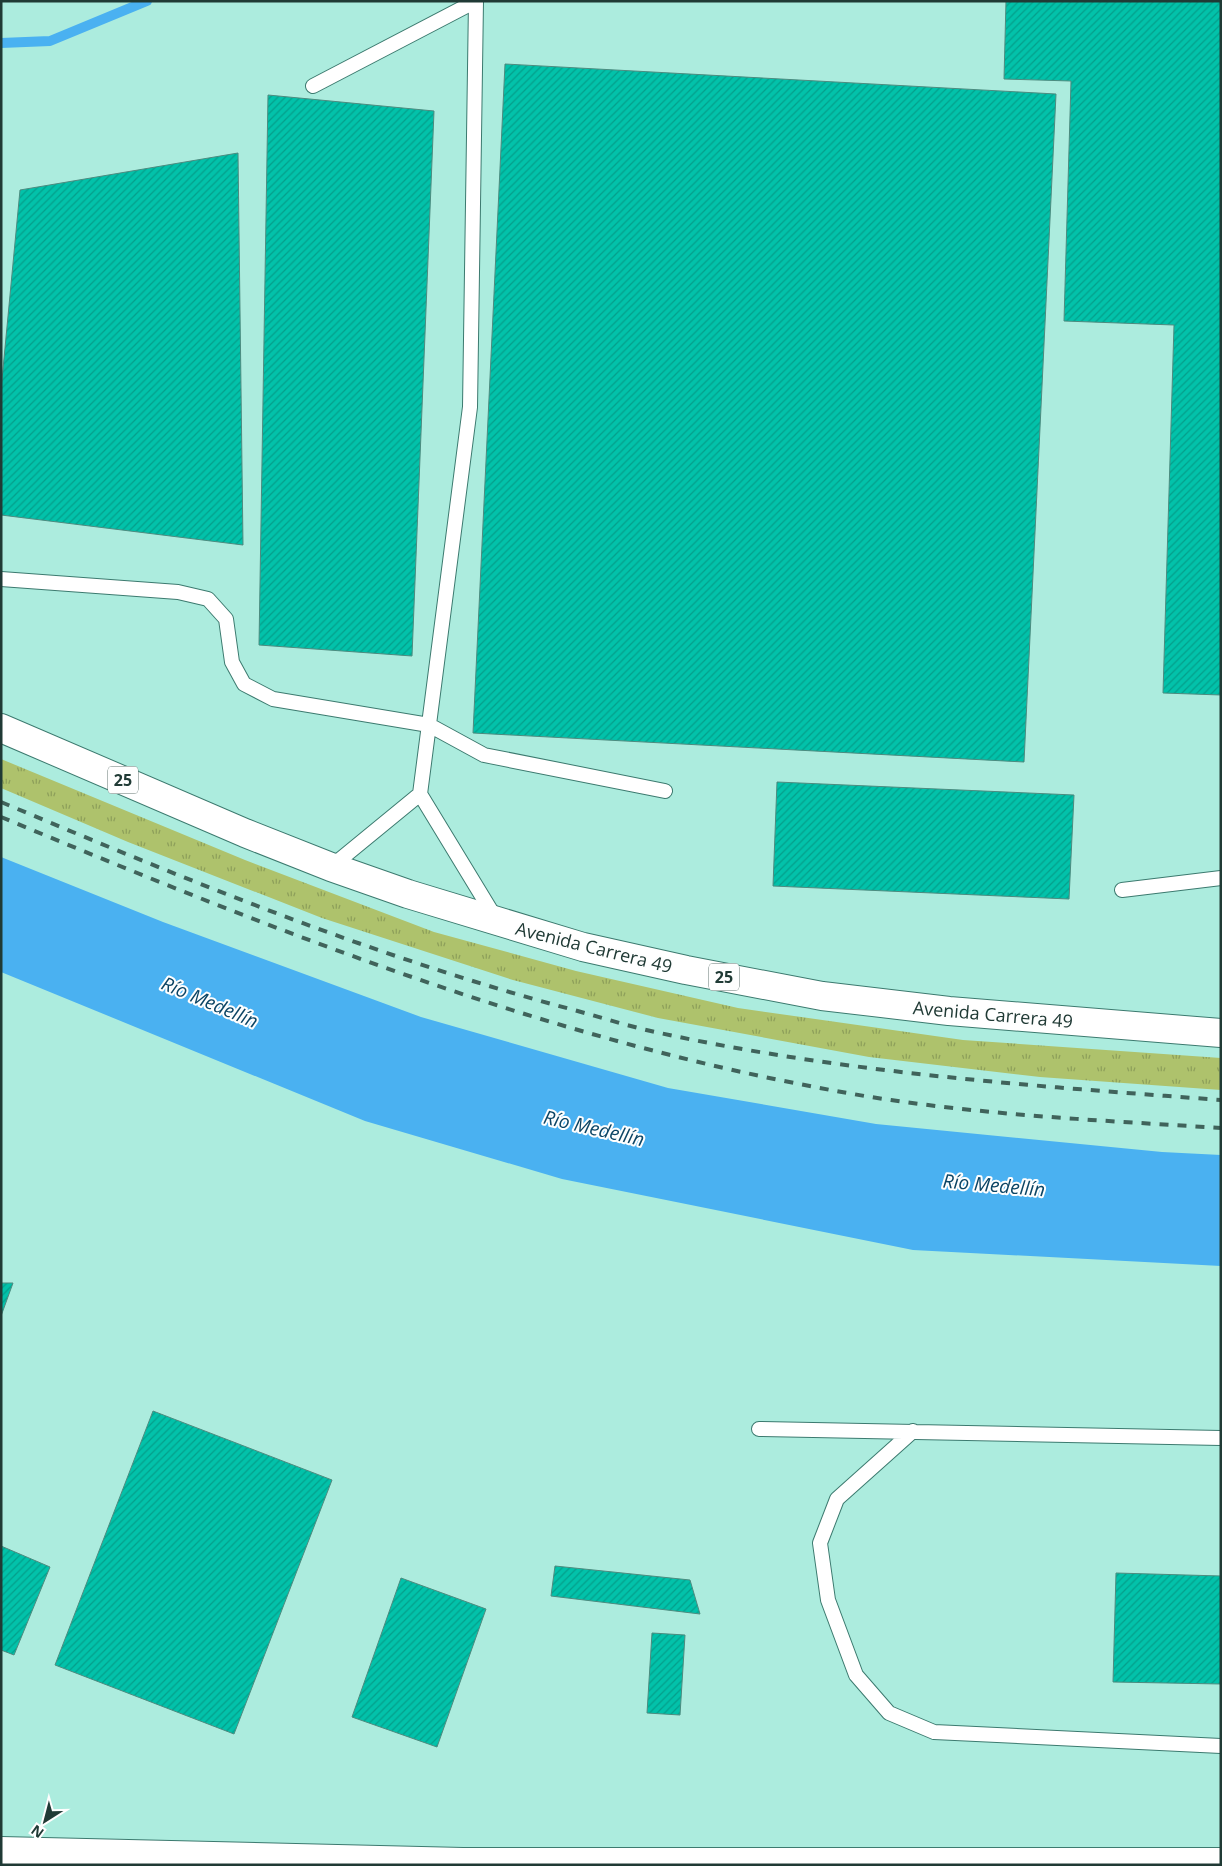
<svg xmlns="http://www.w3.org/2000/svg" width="1222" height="1866" viewBox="0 0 1222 1866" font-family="'Open Sans',sans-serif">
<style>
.grass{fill:url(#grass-tufts)}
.water{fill:#4ab1f1}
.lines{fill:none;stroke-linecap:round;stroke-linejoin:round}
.stream{stroke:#4ab1f1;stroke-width:10}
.building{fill:url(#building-hatch);stroke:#4d8b7f}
.lane-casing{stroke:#3c7a6f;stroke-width:16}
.highway-casing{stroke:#3c7a6f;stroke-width:30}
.lane{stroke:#fff;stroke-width:14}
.highway{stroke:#fff;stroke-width:28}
.rail{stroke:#40635b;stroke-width:4;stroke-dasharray:9 9;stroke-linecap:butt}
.labels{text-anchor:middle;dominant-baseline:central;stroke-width:4;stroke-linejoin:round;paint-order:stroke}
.shield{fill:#fefefe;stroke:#637571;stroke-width:1}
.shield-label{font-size:16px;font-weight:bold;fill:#203a35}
.street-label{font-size:18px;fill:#203a35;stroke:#fefefe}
.water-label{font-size:19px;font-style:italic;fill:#0c4565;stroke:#fefefe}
</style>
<defs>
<pattern id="grass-tufts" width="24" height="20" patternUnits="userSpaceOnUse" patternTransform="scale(1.25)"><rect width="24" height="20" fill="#aec26c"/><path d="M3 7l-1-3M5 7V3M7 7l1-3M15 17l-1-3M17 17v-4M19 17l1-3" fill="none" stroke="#8d9f5a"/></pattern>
<pattern id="building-hatch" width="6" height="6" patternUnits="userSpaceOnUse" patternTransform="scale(1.25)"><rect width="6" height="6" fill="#02c2aa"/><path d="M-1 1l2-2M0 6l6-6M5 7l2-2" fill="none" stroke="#049f8b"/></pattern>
</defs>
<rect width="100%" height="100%" fill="#acecde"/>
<path class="grass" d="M1 759 245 860 434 932 576 971 738 1008 963 1040 1221 1058V1090L1040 1077 869 1057 658 1018 513 980 322 918 128 842 1 788Z"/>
<path class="water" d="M1 857 163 922 421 1017 668 1088 876 1124 1162 1152 1221 1155V1266L913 1250 562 1179 365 1121 1 972Z"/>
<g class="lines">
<path class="stream" d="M1 43 50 41 147 1"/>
</g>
<path class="building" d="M1006 1H1221V695L1163 693 1174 325 1064 321 1071 81 1004 79Z
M505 64 1056 94 1024 762 473 733Z
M268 95 434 111 412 656 259 645Z
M238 153 243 545 1 515V390L20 190Z
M777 782 1074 795 1069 899 773 886Z
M1 1283H13L1 1316Z
M153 1411 332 1480 234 1734 55 1665Z
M1 1546 50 1567 14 1655 1 1650Z
M555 1566 690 1580 700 1614 551 1596Z
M1116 1573 1221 1576V1684L1113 1682Z
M401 1578 486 1609 437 1747 352 1717Z
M652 1633 685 1635 680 1715 647 1713Z"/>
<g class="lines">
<g class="lane-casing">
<path id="lane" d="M476 1 470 407 420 794 496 919
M313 86 476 1
M1 579 178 592 208 599 226 619 232 662 244 684 273 699 429 725 484 755 665 791
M331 867 420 794
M1122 890 1221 878
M759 1429 1221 1438
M913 1431 837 1499 820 1543 828 1600 856 1675 889 1713 934 1732 1221 1746"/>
</g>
<g class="highway-casing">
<path id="highway" d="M1 728 245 833 331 867 408 894 583 947 686 970 822 996 949 1011 1221 1033
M1 1851 463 1862H1221"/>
</g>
<use href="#lane" class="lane"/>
<use href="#highway" class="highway"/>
<path class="rail" d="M1 802C189 881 377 958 574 1010 603 1018 631 1027 660 1033 845 1073 1033 1086 1221 1100
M1 817C256 923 513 1026 784 1081 820 1088 855 1095 891 1100 1000 1116 1111 1121 1221 1128"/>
</g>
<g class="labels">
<g class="shield">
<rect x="108" y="766.5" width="30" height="27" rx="4"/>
<rect x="709" y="963.5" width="30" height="27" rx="4"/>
</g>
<g class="shield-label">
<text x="123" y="780">25</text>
<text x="724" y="977">25</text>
</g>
<g class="street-label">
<text transform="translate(594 947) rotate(14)">Avenida Carrera 49</text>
<text transform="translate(993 1014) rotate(5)">Avenida Carrera 49</text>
</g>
<g class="water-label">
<text transform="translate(210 1002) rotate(23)">Río Medellín</text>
<text transform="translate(594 1128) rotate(13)">Río Medellín</text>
<text transform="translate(994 1185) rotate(5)">Río Medellín</text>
</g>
</g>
<rect width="1222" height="1866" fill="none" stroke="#203a35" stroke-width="5"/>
<g transform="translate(45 1821) rotate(216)" stroke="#fefefe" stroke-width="4" paint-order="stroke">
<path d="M0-4L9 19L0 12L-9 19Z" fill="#203a35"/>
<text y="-8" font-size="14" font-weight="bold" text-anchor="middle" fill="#203a35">N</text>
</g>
</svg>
